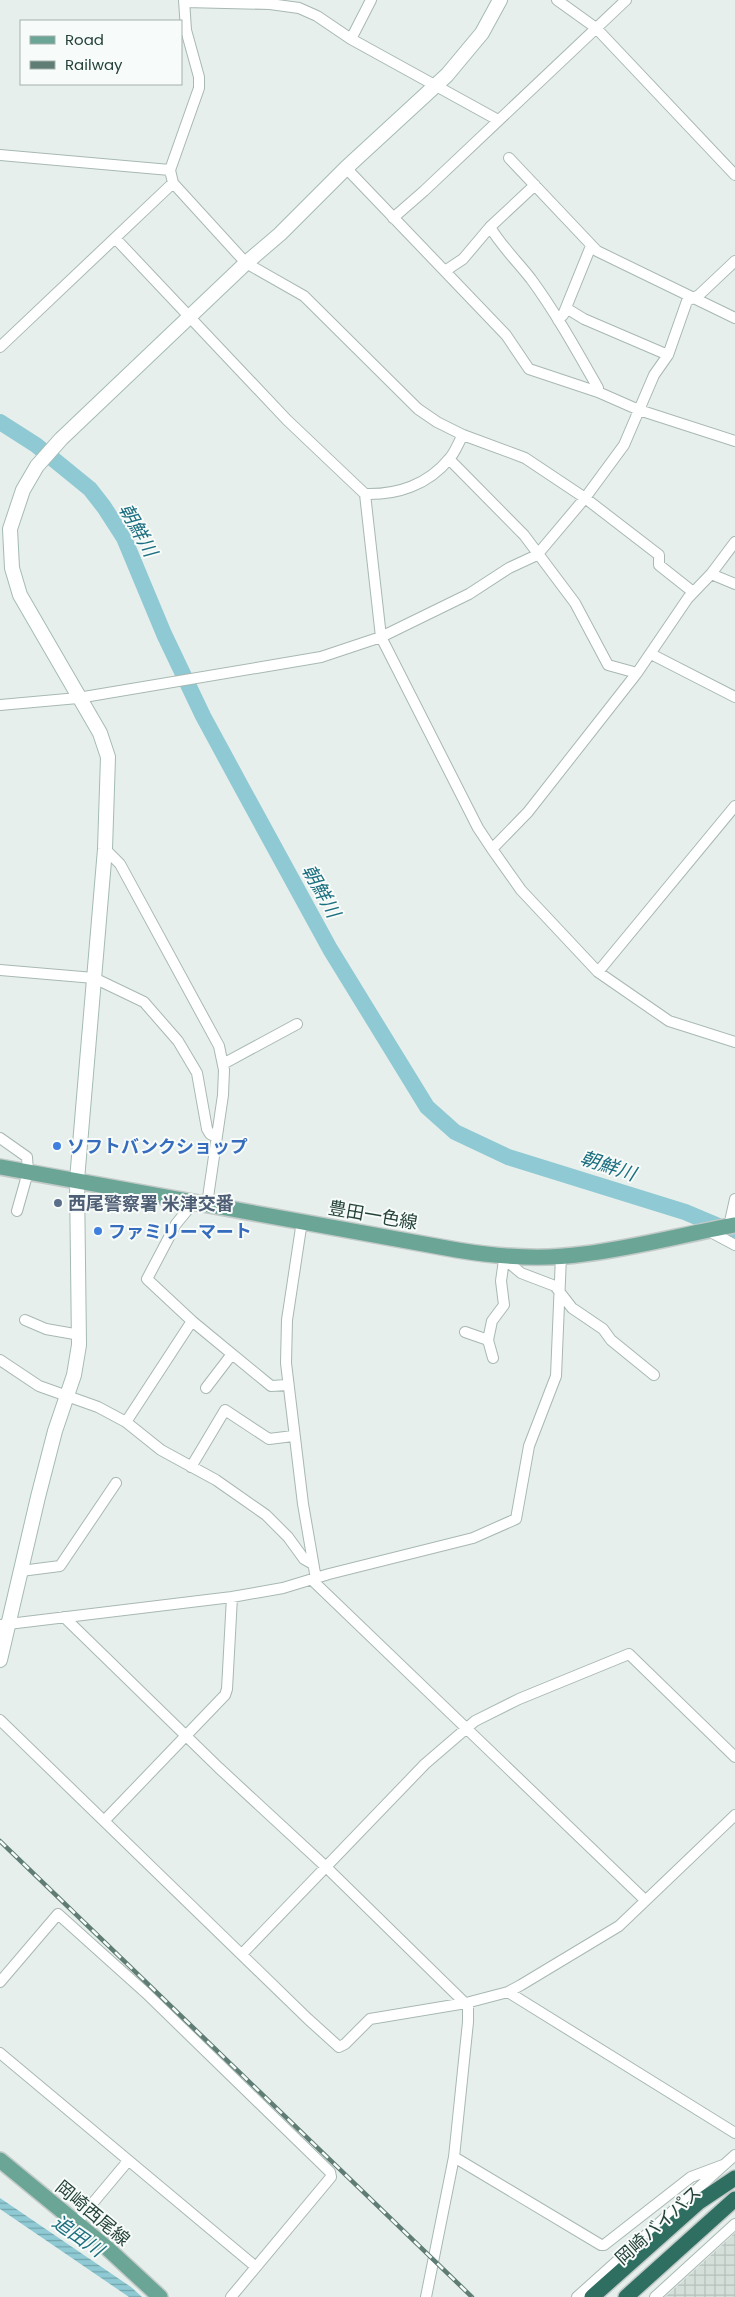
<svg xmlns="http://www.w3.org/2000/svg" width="735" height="2297" viewBox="0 0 735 2297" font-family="Poppins,'Noto Sans JP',sans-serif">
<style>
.industrial{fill:url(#industrial-grid)}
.water{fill:url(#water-rules)}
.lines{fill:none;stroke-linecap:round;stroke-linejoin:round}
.river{stroke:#8ec9d4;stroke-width:16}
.street-casing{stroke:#a8b8b2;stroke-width:12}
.secondary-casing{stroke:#a4bbb3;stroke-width:16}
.primary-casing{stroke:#c2cac8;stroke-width:18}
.highway-casing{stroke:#c2cac8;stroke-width:18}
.street{stroke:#fff;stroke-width:10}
.secondary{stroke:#fff;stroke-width:14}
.primary{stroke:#6aa596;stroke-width:15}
.highway{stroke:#2f6f62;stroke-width:15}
.rail-casing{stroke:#5f7d75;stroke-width:4.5}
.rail{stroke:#f7fbf9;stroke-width:2.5;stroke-dasharray:8;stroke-linecap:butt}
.shop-dot{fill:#3f7fe0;stroke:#f7fbf9;stroke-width:2}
.service-dot{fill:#5c6f8a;stroke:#f7fbf9;stroke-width:2}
.labels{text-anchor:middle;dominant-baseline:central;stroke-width:4;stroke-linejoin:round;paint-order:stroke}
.shop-label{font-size:18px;font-weight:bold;fill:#366cbe;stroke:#f7fbf9;text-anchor:start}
.service-label{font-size:18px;font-weight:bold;fill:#4e5e75;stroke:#f7fbf9;text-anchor:start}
.street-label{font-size:18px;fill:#24423a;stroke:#f7fbf9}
.water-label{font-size:19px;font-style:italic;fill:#1c6f80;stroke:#f7fbf9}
</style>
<defs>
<pattern id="industrial-grid" width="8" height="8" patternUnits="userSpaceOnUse" patternTransform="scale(1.25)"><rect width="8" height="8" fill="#d4dfda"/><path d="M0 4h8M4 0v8" fill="none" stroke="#b6c1bc"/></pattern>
<pattern id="water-rules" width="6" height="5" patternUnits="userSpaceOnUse" patternTransform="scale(1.25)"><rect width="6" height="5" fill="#8ec9d4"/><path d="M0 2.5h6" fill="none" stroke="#74a5ad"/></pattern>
</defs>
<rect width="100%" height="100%" fill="#e6efeb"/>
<path class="industrial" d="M735 2233V2297H665Z"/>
<path class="water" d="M0 2198 131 2287 142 2297H129L0 2209Z"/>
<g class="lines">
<path class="river" d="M0 422 36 445 90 489 104 507 124 538 164 634 203 716 242 788 330 949 427 1107 455 1132 508 1157 685 1212 735 1233"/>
<g class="street-casing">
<path id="street" d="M184 0 186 30 199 77V88L170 170 173 183 246 263 304 296 418 409 437 422 463 435 525 458 585 498 659 555V565L693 592
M557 0 596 28 735 175
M185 2 270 4 299 8 317 16 351 39 498 120
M351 39 371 0
M0 155 170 170
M509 158 597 251 735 318
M346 168 506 335 529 369 598 392 639 410 735 441
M393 218 424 191 626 0
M490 227C502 247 517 261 531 279 556 313 577 351 598 388V392
M115 238 287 420 365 494 381 637 478 828 492 849 521 890 598 972 669 1021 735 1042
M445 271 463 259 490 227 535 185
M566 308 584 319 668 355
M558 320 563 315 591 246
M0 347 173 183
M449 459 524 535 575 603 608 665 637 673
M365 494C397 495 428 485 449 459 455 453 458 443 463 435
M711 574 735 584
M651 654 735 697
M0 705 78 698 321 657 381 637 469 594 509 568 537 555 585 498 624 445 654 375 668 355 687 301 699 295 735 261
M105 849 120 864 219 1046 224 1070 223 1095 207 1204
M492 849 528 812 637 673 688 598 711 574 735 542
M0 970 94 978 144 1002 178 1041 197 1073 207 1129 210 1134 216 1137
M598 972 735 806
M223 1064 297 1024
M0 1138 27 1157 28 1172 17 1211
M302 1221 287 1320 286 1363 303 1504 316 1579
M729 1226 735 1199
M707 1230 735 1245
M501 1256 521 1273 555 1286 572 1308 603 1329 611 1340 654 1375
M25 1320 46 1329 80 1335
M192 1321 147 1279 176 1224 194 1202
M465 1332 488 1340 492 1321 504 1305 501 1281 504 1260
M488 1340 493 1358
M0 1360 39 1386 98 1407 126 1422 161 1450 216 1480 266 1515 288 1537 304 1559 311 1563
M206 1388 232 1354
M126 1422 192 1321 271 1386 287 1385
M191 1467 225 1410 269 1439 293 1436
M21 1571 60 1566 116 1483
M312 1580 645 1900
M64 1617 219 1768 325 1866 468 2006V2022L454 2157 426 2297
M0 1625 232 1597 283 1588 329 1574 473 1538 516 1519 529 1446 556 1376 561 1256
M0 1720 308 2019 339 2047 345 2044 370 2019 466 2003 508 1992 521 1985 619 1926 735 1815
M104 1821 225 1695 227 1689 232 1597
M242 1954 425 1764 475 1721 519 1699 629 1654 735 1757
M0 1982 58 1914 146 1993 330 2172 331 2177 231 2297
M508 1992 735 2133
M0 2053 256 2267
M454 2157 601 2245H604L691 2177 723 2165
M76 2223 128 2161
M577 2297 735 2155
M655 2297 735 2224"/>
</g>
<g class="secondary-casing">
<path id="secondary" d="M0 1660 38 1497 55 1431 74 1375 79 1345 77 1180 105 849 108 757 100 733 20 595 12 568 10 529 23 490 37 466 61 439 246 263 280 234 346 168 447 75 482 33 500 0"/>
</g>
<g class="primary-casing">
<path id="primary" d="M0 1167 457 1250C499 1257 542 1260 584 1254 635 1248 685 1234 735 1225
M0 2160 107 2248 160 2297"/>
</g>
<g class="highway-casing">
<path id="highway" d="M592 2297 699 2202 735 2178
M626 2297 735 2199"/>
</g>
<use href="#street" class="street"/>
<use href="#secondary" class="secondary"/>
<use href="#primary" class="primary"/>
<use href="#highway" class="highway"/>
<g class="rail-casing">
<path id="rail" d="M0 1841 472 2297"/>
</g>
<use href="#rail" class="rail"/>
</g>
<g class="shop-dot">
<circle cx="57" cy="1146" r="5"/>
<circle cx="98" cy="1231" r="5"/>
</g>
<circle class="service-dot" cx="58" cy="1203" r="5"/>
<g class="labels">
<g class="shop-label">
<text x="67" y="1146">ソフトバンクショップ</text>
<text x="108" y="1231">ファミリーマート</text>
</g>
<g class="service-label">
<text x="68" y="1203">西尾警察署 米津交番</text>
</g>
<g class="street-label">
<text transform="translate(373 1215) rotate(10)">豊田一色線</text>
<text transform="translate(93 2213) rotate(40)">岡崎西尾線</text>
<text transform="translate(658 2225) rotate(-42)">岡崎バイパス</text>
</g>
<g class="water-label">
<text transform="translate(138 530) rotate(61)">朝鮮川</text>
<text transform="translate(321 891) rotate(61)">朝鮮川</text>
<text transform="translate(608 1166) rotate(18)">朝鮮川</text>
<text transform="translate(78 2236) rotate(35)">追田川</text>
</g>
</g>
<rect x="20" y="20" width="162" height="65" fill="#f7fbf9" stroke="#a3b1ad"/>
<rect x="30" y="36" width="25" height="8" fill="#6aa596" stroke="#a3b1ad"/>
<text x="65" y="45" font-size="15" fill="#24423a">Road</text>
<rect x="30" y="61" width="25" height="8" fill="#5f7d75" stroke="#a3b1ad"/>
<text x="65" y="70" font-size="15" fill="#24423a">Railway</text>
</svg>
